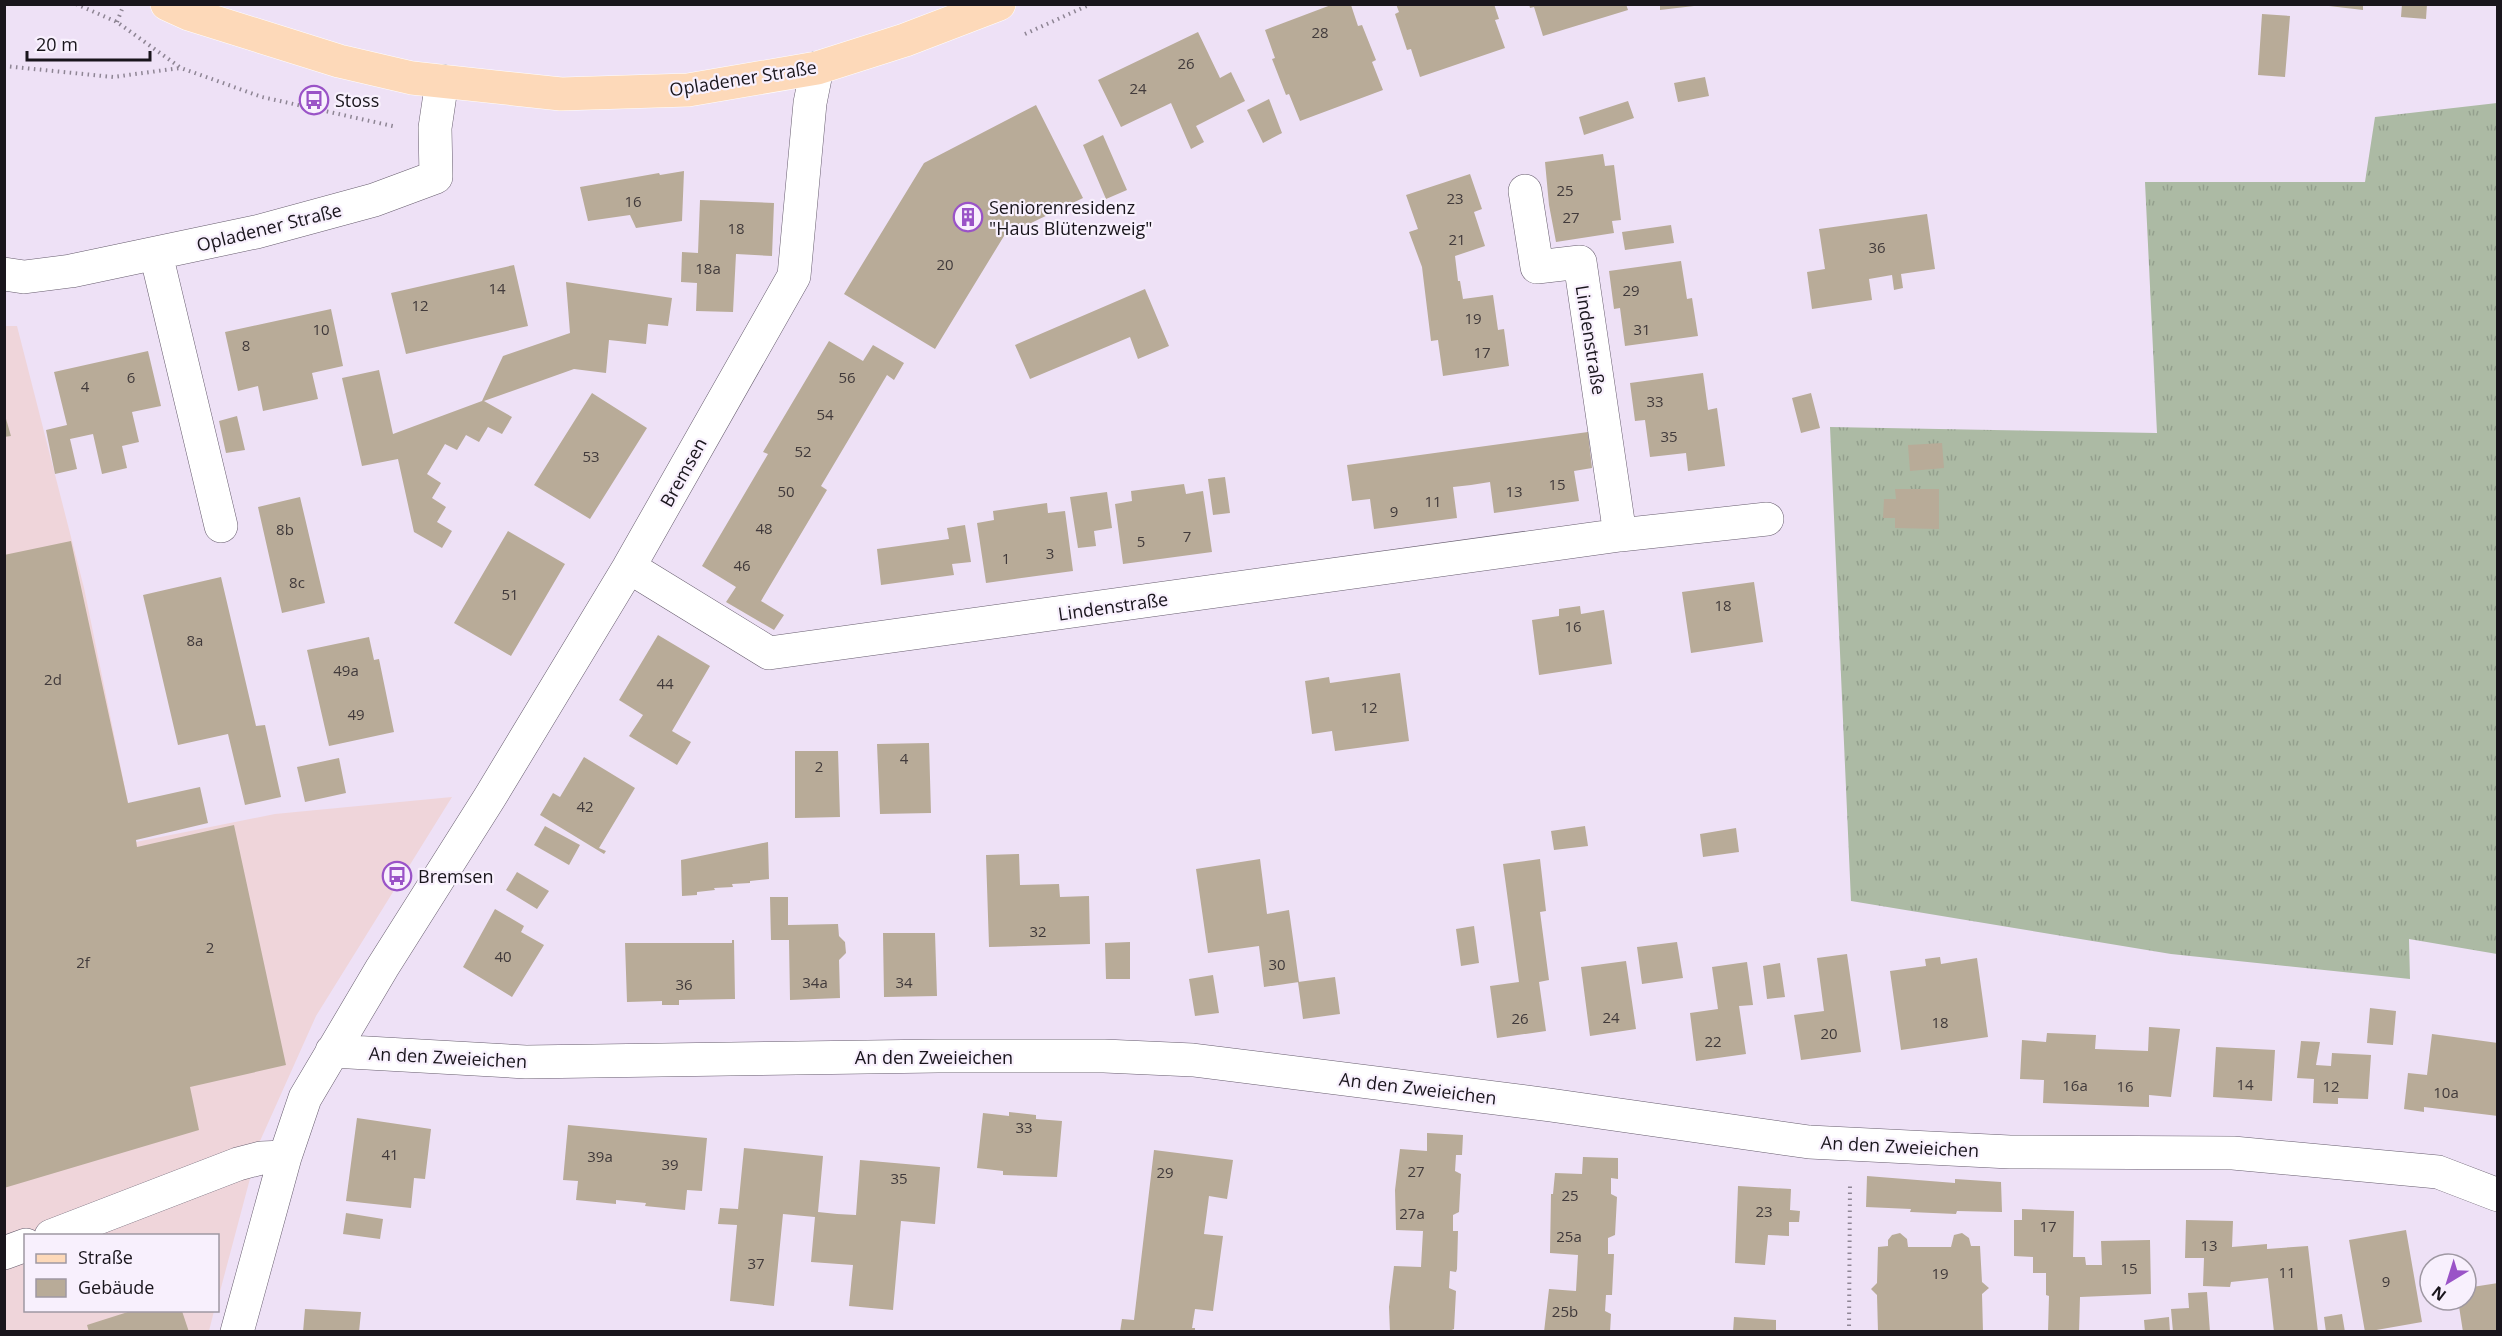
<svg xmlns="http://www.w3.org/2000/svg" width="2502" height="1336" viewBox="0 0 2502 1336" font-family="'Open Sans',sans-serif">
<style>
.commercial{fill:#efd5da}
.grass{fill:url(#grass-tufts)}
.building{fill:#b8ab98}
.lines{fill:none;stroke-linecap:round;stroke-linejoin:round}
.minor-casing{stroke:#675d6e;stroke-width:34}
.major-casing{stroke:#fff;stroke-width:34}
.path{stroke:#8e8594;stroke-width:4;stroke-dasharray:1.5 4.5;stroke-linecap:butt}
.minor{stroke:#fff;stroke-width:33}
.major{stroke:#fdd9b9;stroke-width:33}
.labels{text-anchor:middle;dominant-baseline:central;stroke-width:4.5;stroke-linejoin:round;paint-order:stroke}
.number-label{font-size:15px;fill:#413a3b}
.street-label{font-size:18px;fill:#19151c;stroke:#f8f0fd}
.poi-label{font-size:18px;fill:#19151c;stroke:#f8f0fd;text-anchor:start}
</style>
<defs>
<pattern id="grass-tufts" width="24" height="20" patternUnits="userSpaceOnUse" patternTransform="scale(1.5)"><rect width="24" height="20" fill="#acbaa4"/><path d="M3 7l-1-3M5 7V3M7 7l1-3M15 17l-1-3M17 17v-4M19 17l1-3" fill="none" stroke="#939f8d"/></pattern>
</defs>
<rect width="100%" height="100%" fill="#eee1f6"/>
<path class="commercial" d="M4 326H17L84 588 136 842 275 814 452 797 316 1016 260 1141 218 1299V1236H26V1310L214 1311 209 1331 5 1332Z"/>
<path class="grass" d="M2497 103V954L2409 939 2410 979 2171 954 1851 901 1830 427 2157 433 2145 182H2365L2375 117Z"/>
<path class="building" d="M1396 4H1494L1499 19 1495 20 1505 48 1420 77 1411 49 1407 50 1395 14 1399 12Z
M1529 4H1626L1628 10 1543 36 1534 7 1530 8Z
M1660 4H1694V6L1660 10Z
M2312 4H2363V10Z
M2402 4H2427L2426 19 2401 17Z
M1331 5H1351L1358 26 1362 25 1376 60 1372 62 1383 90 1300 121 1289 94 1286 95 1272 59 1275 58 1265 30Z
M2262 14 2290 16 2285 77 2258 75Z
M1198 32 1220 78 1231 72 1245 101 1196 126 1204 142 1191 149 1171 103 1121 127 1098 80Z
M1705 77 1709 96 1678 102 1674 83Z
M1269 99 1282 133 1263 143 1247 110Z
M1628 101 1634 118 1584 135 1579 117Z
M1036 105 1083 198 1004 236 935 349 844 294 924 163Z
M1103 135 1127 190 1106 199 1083 145Z
M1603 154 1605 166 1614 165 1621 220 1612 221 1614 233 1556 242 1549 205 1545 162Z
M684 171 682 221 636 228 630 215 588 221 580 187 659 173 660 175Z
M1470 174 1482 209 1474 212 1485 246 1455 256 1458 281H1460L1463 299 1493 295 1498 330 1504 329 1509 366 1443 376 1438 340 1431 341 1422 267 1409 232 1418 229 1406 195Z
M700 200 774 203 772 256 736 254 733 312 696 311 697 283 681 282 682 252 698 253Z
M1927 214 1935 269 1901 274 1903 288 1894 290 1892 275 1869 279 1872 300 1812 309 1807 272 1825 269 1819 229Z
M1671 225 1674 243 1625 250 1622 232Z
M1681 261 1687 299 1692 298 1698 336 1625 346 1620 308 1614 309 1609 271Z
M514 265 528 326 406 354 391 293Z
M566 282 672 298 668 326 648 324 646 344 609 340 606 373 574 369 484 401 512 417 502 434 488 427 479 442 466 435 457 450 445 444 427 474 441 483 432 498 446 507 437 522 452 531 442 548 414 532 398 459 362 466 342 378 379 370 393 434 482 401 503 356 570 333Z
M1145 289 1169 346 1138 359 1130 337 1030 379 1015 345Z
M331 309 343 366 312 373 318 399 263 411 258 386 238 391 225 332Z
M829 341 863 361 873 345 904 363 894 380 887 375 821 486 827 490 761 601 784 615 774 630 726 602 736 587 702 566 768 454 763 452Z
M148 351 161 406 132 412 139 442 122 446 127 468 102 474 93 434 70 439 77 469 55 474 46 430 67 425 54 372Z
M1703 373 1708 410 1717 408 1725 466 1688 471 1686 453 1650 457 1645 420 1635 421 1630 383Z
M592 393 647 428 590 519 534 485Z
M1811 393 1820 428 1801 433 1792 398Z
M4 412 11 436 4 437Z
M237 416 245 450 226 453 219 421Z
M1588 432 1592 468 1574 471 1579 501 1494 513 1490 482 1471 485 1453 487 1457 518 1374 529 1370 499 1352 501 1347 465Z
M1942 443 1944 468 1910 471 1908 445Z
M1225 477 1230 513 1213 515 1208 479Z
M1184 484 1186 494 1203 491 1212 552 1123 564 1115 504 1132 501 1131 491Z
M1895 489H1939V529L1895 528V518H1883L1884 499H1896Z
M1107 492 1112 528 1094 531 1096 546 1078 548 1070 497Z
M300 497 325 603 282 613 258 507Z
M1047 503 1048 513 1065 511 1073 571 986 583 977 523 994 520 993 511Z
M965 525 971 562 952 564 954 575 881 585 877 549 949 539 947 528Z
M508 531 565 564 511 656 454 623Z
M71 541 128 803 200 787 208 823 136 840 137 847 234 825 286 1065 190 1087 199 1130 4 1188V555Z
M221 577 256 726 265 725 281 797 245 805 228 734 178 745 143 595Z
M1754 582 1763 642 1691 653 1682 592Z
M1580 606 1581 614 1604 610 1612 664 1539 675 1532 620 1559 616V609Z
M658 635 710 666 672 731 691 742 677 765 629 736 643 715 619 700Z
M369 637 374 660 379 659 394 732 329 746 307 650Z
M1400 673 1409 741 1335 751 1332 731 1312 734 1305 681 1329 677 1330 683Z
M929 743 931 813 880 814 877 744Z
M795 751H838L840 817 795 818Z
M584 757 635 788 599 848 606 851 604 854 540 815 553 793 560 797Z
M339 758 346 793 305 802 297 767Z
M545 826 580 845 569 865 534 845Z
M1585 826 1588 846 1554 850 1551 831Z
M1736 828 1739 852 1703 857 1700 834Z
M768 842 769 879 750 881V883L732 884 733 887 714 888 715 890 697 892V895L682 896 681 860Z
M1019 854 1020 885 1059 884 1060 897 1089 896 1090 944 989 947 986 855Z
M1260 859 1267 914 1289 910 1299 982 1264 987 1259 946 1208 953 1196 869Z
M1540 859 1546 911 1540 912 1549 980 1539 982 1546 1031 1497 1038 1490 986 1519 982 1503 864Z
M517 872 549 891 537 909 506 890Z
M770 897H788V925L838 924 839 936 845 942 846 953 839 960 840 998 790 1000 789 940H771Z
M495 909 524 926 521 932 544 945 512 997 463 967Z
M1474 926 1479 963 1461 966 1456 929Z
M883 933H935L937 996 884 997Z
M732 940H734L735 999 679 1000V1005H662V1001L627 1002 625 943H732Z
M1130 942V979H1106L1105 943Z
M1677 942 1683 978 1642 984 1637 947Z
M1847 954 1861 1052 1801 1060 1794 1015 1824 1011 1817 958Z
M1940 957 1941 964 1977 958 1988 1037 1901 1050 1890 971 1926 966 1925 959Z
M1626 961 1636 1029 1590 1036 1581 967Z
M1747 962 1753 1005 1739 1006 1746 1054 1696 1061 1690 1013 1718 1009 1712 967Z
M1780 963 1785 997 1767 999 1763 966Z
M1213 975 1219 1013 1195 1016 1189 979Z
M1335 977 1340 1014 1303 1019 1298 982Z
M2370 1008 2396 1011 2393 1045 2367 1043Z
M2149 1027 2180 1029 2171 1097 2149 1095V1107L2043 1103 2044 1080 2020 1079 2022 1040 2046 1042 2047 1033 2096 1035 2095 1049 2148 1051Z
M2432 1034 2498 1043V1116L2424 1107V1112L2404 1109 2408 1073 2427 1075Z
M2301 1041 2320 1042 2316 1065 2331 1066 2332 1053 2371 1055 2368 1099 2338 1098V1104L2313 1103 2314 1079 2297 1078Z
M2216 1047 2275 1050 2272 1101 2213 1097Z
M1009 1112 1036 1115V1119L1062 1121 1057 1177 1003 1175V1171L977 1168 983 1113 1009 1116Z
M357 1118 431 1129 425 1179 414 1178 411 1208 346 1201Z
M568 1125 707 1138 702 1191 687 1190 685 1210 645 1206 646 1203 616 1200V1204L576 1200 578 1181 563 1180Z
M1427 1133 1463 1135 1462 1155H1456L1455 1171 1461 1174 1459 1212 1453 1215V1231H1458L1457 1269 1456 1272 1450 1271 1449 1288 1456 1291 1454 1329 1447 1332H1390L1389 1307 1394 1266 1421 1267 1423 1231 1396 1230 1395 1190 1400 1149 1427 1151Z
M744 1148 823 1156 818 1212 837 1214 856 1215 860 1160 940 1167 935 1224 901 1221 893 1310 849 1306 853 1265 811 1262 815 1217 783 1214 774 1306 730 1301 737 1225 718 1224 720 1208 738 1209Z
M1154 1150 1233 1160 1227 1199 1209 1196 1204 1234 1223 1236 1213 1311 1195 1309 1192 1328H1195V1332H1120L1122 1319 1134 1320Z
M1583 1157 1618 1158V1179L1611 1178V1194L1617 1197 1615 1235 1608 1238V1254H1614L1612 1295H1606L1605 1311 1611 1314 1610 1332H1544L1549 1289 1576 1291 1578 1255 1550 1253 1551 1194H1553L1555 1173 1582 1174Z
M1867 1176 1955 1183V1179L2001 1182 2002 1212 1957 1211 1956 1214 1910 1212 1911 1209 1866 1207Z
M1738 1186 1791 1189 1790 1210 1800 1211 1799 1222H1789V1236L1768 1235 1765 1265 1735 1263Z
M2022 1209 2074 1211 2073 1257H2085L2086 1265H2102L2101 1241 2150 1240 2151 1294 2080 1297 2079 1332H2048L2049 1296 2046 1295V1273H2033V1257L2014 1256V1220H2022Z
M346 1213 383 1219 380 1239 343 1234Z
M2186 1220 2233 1221 2232 1247 2267 1244V1249L2308 1246 2318 1332H2274L2268 1278 2231 1282 2230 1287 2203 1286 2204 1258H2185Z
M2406 1230 2422 1322 2365 1332 2349 1240Z
M1900 1233 1907 1239 1908 1247H1951L1954 1235 1962 1233 1969 1238 1971 1246H1980L1982 1282 1989 1288 1982 1294 1983 1332H1878L1877 1295 1871 1289 1877 1283 1878 1247 1888 1246V1240L1892 1235Z
M2498 1283V1332H2463L2458 1300H2466V1288Z
M2207 1292 2210 1332H2173L2171 1309 2189 1308 2188 1293Z
M305 1309 361 1312 359 1332H303Z
M131 1311H182L189 1332H89L87 1325Z
M2342 1314 2345 1332H2326L2324 1317Z
M1734 1317 1776 1320V1332H1733Z
M2169 1317 2170 1332H2145L2144 1320Z"/>
<g class="lines">
<g class="minor-casing">
<path id="minor" d="M1525 191 1537 267 1580 262 1620 535
M156 254 221 526
M4 274 24 277 71 271 256 232 374 200 436 177 435 128 442 81
M629 567 769 653 1620 535 1767 519
M332 1051 526 1062 938 1056H1104L1193 1060 1550 1105 1809 1142 2010 1152 2233 1153 2438 1172 2498 1195
M51 1236 238 1164 261 1158 285 1157
M4 1253 26 1245
M237 1332 285 1157 305 1098 382 968 490 797 629 567 794 276 810 103 817 68"/>
</g>
<g class="major-casing">
<path id="major" d="M167 4 189 14 339 61 412 78 561 94 688 90 817 68 905 40 999 4"/>
</g>
<path class="path" d="M76 4 117 22 181 68 262 97 397 127
M117 22 124 4
M1025 34 1091 4
M4 66 113 77 180 68
M1849 1332 1850 1182"/>
<use href="#minor" class="minor"/>
<use href="#major" class="major"/>
</g>
<defs>
<g id="bus-ring" transform="scale(1.5)"><circle r="9.5" fill="#f8f0fd" stroke="#9a53c7" stroke-width="1.5"/><path d="M-5-6H5V4H4V6H2V4H-2V6H-4V4H-5ZM-3.5-4V0h7V-4ZM-3.5 1.2v1.5H-2V1.2ZM2 1.2v1.5H3.5V1.2Z" fill="#9a53c7"/></g>
<g id="building-ring" transform="scale(1.5)"><circle r="9.5" fill="#f8f0fd" stroke="#9a53c7" stroke-width="1.5"/><path d="M-4-6H4V6H1V3H-1V6H-4ZM-2.5-4.3h1.7v1.8h-1.7ZM.8-4.3h1.7v1.8H.8ZM-2.5-1h1.7V.8h-1.7ZM.8-1h1.7V.8H.8Z" fill="#9a53c7"/></g>
</defs>
<g fill-rule="evenodd">
<use href="#bus-ring" x="314" y="100"/>
<use href="#building-ring" x="968" y="217"/>
<use href="#bus-ring" x="397" y="876"/>
</g>
<g class="labels">
<g class="number-label">
<text x="1320" y="32">28</text>
<text x="1186" y="63">26</text>
<text x="1138" y="88">24</text>
<text x="1565" y="190">25</text>
<text x="1455" y="198">23</text>
<text x="633" y="201">16</text>
<text x="1571" y="217">27</text>
<text x="736" y="228">18</text>
<text x="1457" y="239">21</text>
<text x="1877" y="247">36</text>
<text x="945" y="264">20</text>
<text x="708" y="268">18a</text>
<text x="497" y="288">14</text>
<text x="1631" y="290">29</text>
<text x="420" y="305">12</text>
<text x="1473" y="318">19</text>
<text x="321" y="329">10</text>
<text x="1642" y="329">31</text>
<text x="246" y="345">8</text>
<text x="1482" y="352">17</text>
<text x="131" y="377">6</text>
<text x="847" y="377">56</text>
<text x="85" y="386">4</text>
<text x="1655" y="401">33</text>
<text x="825" y="414">54</text>
<text x="1669" y="436">35</text>
<text x="803" y="451">52</text>
<text x="591" y="456">53</text>
<text x="1557" y="484">15</text>
<text x="786" y="491">50</text>
<text x="1514" y="491">13</text>
<text x="1433" y="501">11</text>
<text x="1394" y="511">9</text>
<text x="764" y="528">48</text>
<text x="285" y="529">8b</text>
<text x="1187" y="536">7</text>
<text x="1141" y="541">5</text>
<text x="1050" y="553">3</text>
<text x="1006" y="558">1</text>
<text x="742" y="565">46</text>
<text x="297" y="582">8c</text>
<text x="510" y="594">51</text>
<text x="1723" y="605">18</text>
<text x="1573" y="626">16</text>
<text x="195" y="640">8a</text>
<text x="346" y="670">49a</text>
<text x="53" y="679">2d</text>
<text x="665" y="683">44</text>
<text x="1369" y="707">12</text>
<text x="356" y="714">49</text>
<text x="904" y="758">4</text>
<text x="819" y="766">2</text>
<text x="585" y="806">42</text>
<text x="1038" y="931">32</text>
<text x="210" y="947">2</text>
<text x="503" y="956">40</text>
<text x="83" y="962">2f</text>
<text x="1277" y="964">30</text>
<text x="815" y="982">34a</text>
<text x="904" y="982">34</text>
<text x="684" y="984">36</text>
<text x="1611" y="1017">24</text>
<text x="1520" y="1018">26</text>
<text x="1940" y="1022">18</text>
<text x="1829" y="1033">20</text>
<text x="1713" y="1041">22</text>
<text x="2245" y="1084">14</text>
<text x="2075" y="1085">16a</text>
<text x="2125" y="1086">16</text>
<text x="2331" y="1086">12</text>
<text x="2446" y="1092">10a</text>
<text x="1024" y="1127">33</text>
<text x="390" y="1154">41</text>
<text x="600" y="1156">39a</text>
<text x="670" y="1164">39</text>
<text x="1416" y="1171">27</text>
<text x="1165" y="1172">29</text>
<text x="899" y="1178">35</text>
<text x="1570" y="1195">25</text>
<text x="1764" y="1211">23</text>
<text x="1412" y="1213">27a</text>
<text x="2048" y="1226">17</text>
<text x="1569" y="1236">25a</text>
<text x="2209" y="1245">13</text>
<text x="756" y="1263">37</text>
<text x="2129" y="1268">15</text>
<text x="2287" y="1272">11</text>
<text x="1940" y="1273">19</text>
<text x="2386" y="1281">9</text>
<text x="1565" y="1311">25b</text>
</g>
<g class="street-label">
<text transform="translate(743 78) rotate(-9)">Opladener Straße</text>
<text transform="translate(269 227) rotate(-14)">Opladener Straße</text>
<text transform="translate(1591 340) rotate(81)">Lindenstraße</text>
<text transform="translate(683 472) rotate(-61)">Bremsen</text>
<text transform="translate(1113 606) rotate(-8)">Lindenstraße</text>
<text transform="translate(448 1057) rotate(3)">An den Zweieichen</text>
<text x="934" y="1057">An den Zweieichen</text>
<text transform="translate(1418 1088) rotate(7)">An den Zweieichen</text>
<text transform="translate(1900 1146) rotate(3)">An den Zweieichen</text>
</g>
<g class="poi-label">
<text x="335" y="100">Stoss</text>
<text x="989" y="207">Seniorenresidenz<tspan x="989" dy="21">"Haus Blütenzweig"</tspan></text>
<text x="418" y="876">Bremsen</text>
</g>
</g>
<rect width="2502" height="1336" fill="none" stroke="#19151c" stroke-width="12"/>
<rect x="24" y="1234" width="195" height="78" fill="#f8f0fd" stroke="#9f98a3" stroke-width="1.5"/>
<rect x="36" y="1254" width="30" height="9" fill="#fdd9b9" stroke="#9f98a3" stroke-width="1.5"/>
<text x="78" y="1264" font-size="18" fill="#19151c">Straße</text>
<rect x="36" y="1279" width="30" height="18" fill="#b8ab98" stroke="#9f98a3" stroke-width="1.5"/>
<text x="78" y="1294" font-size="18" fill="#19151c">Gebäude</text>
<g transform="translate(2448 1282) rotate(218)"><circle r="28" fill="#f8f0fd" stroke="#9f98a3" stroke-width="1.5"/>
<path d="M0-4.5L10 22L0 15L-10 22Z" fill="#9a53c7"/>
<text y="-9" font-size="16" font-weight="bold" text-anchor="middle" fill="#19151c">N</text>
</g>
<path d="M27 51v9h123v-9" fill="none" stroke="#19151c" stroke-width="3"/>
<text x="36" y="51" font-size="18" fill="#19151c" stroke="#f8f0fd" stroke-width="4.5" paint-order="stroke">20 m</text>
</svg>
